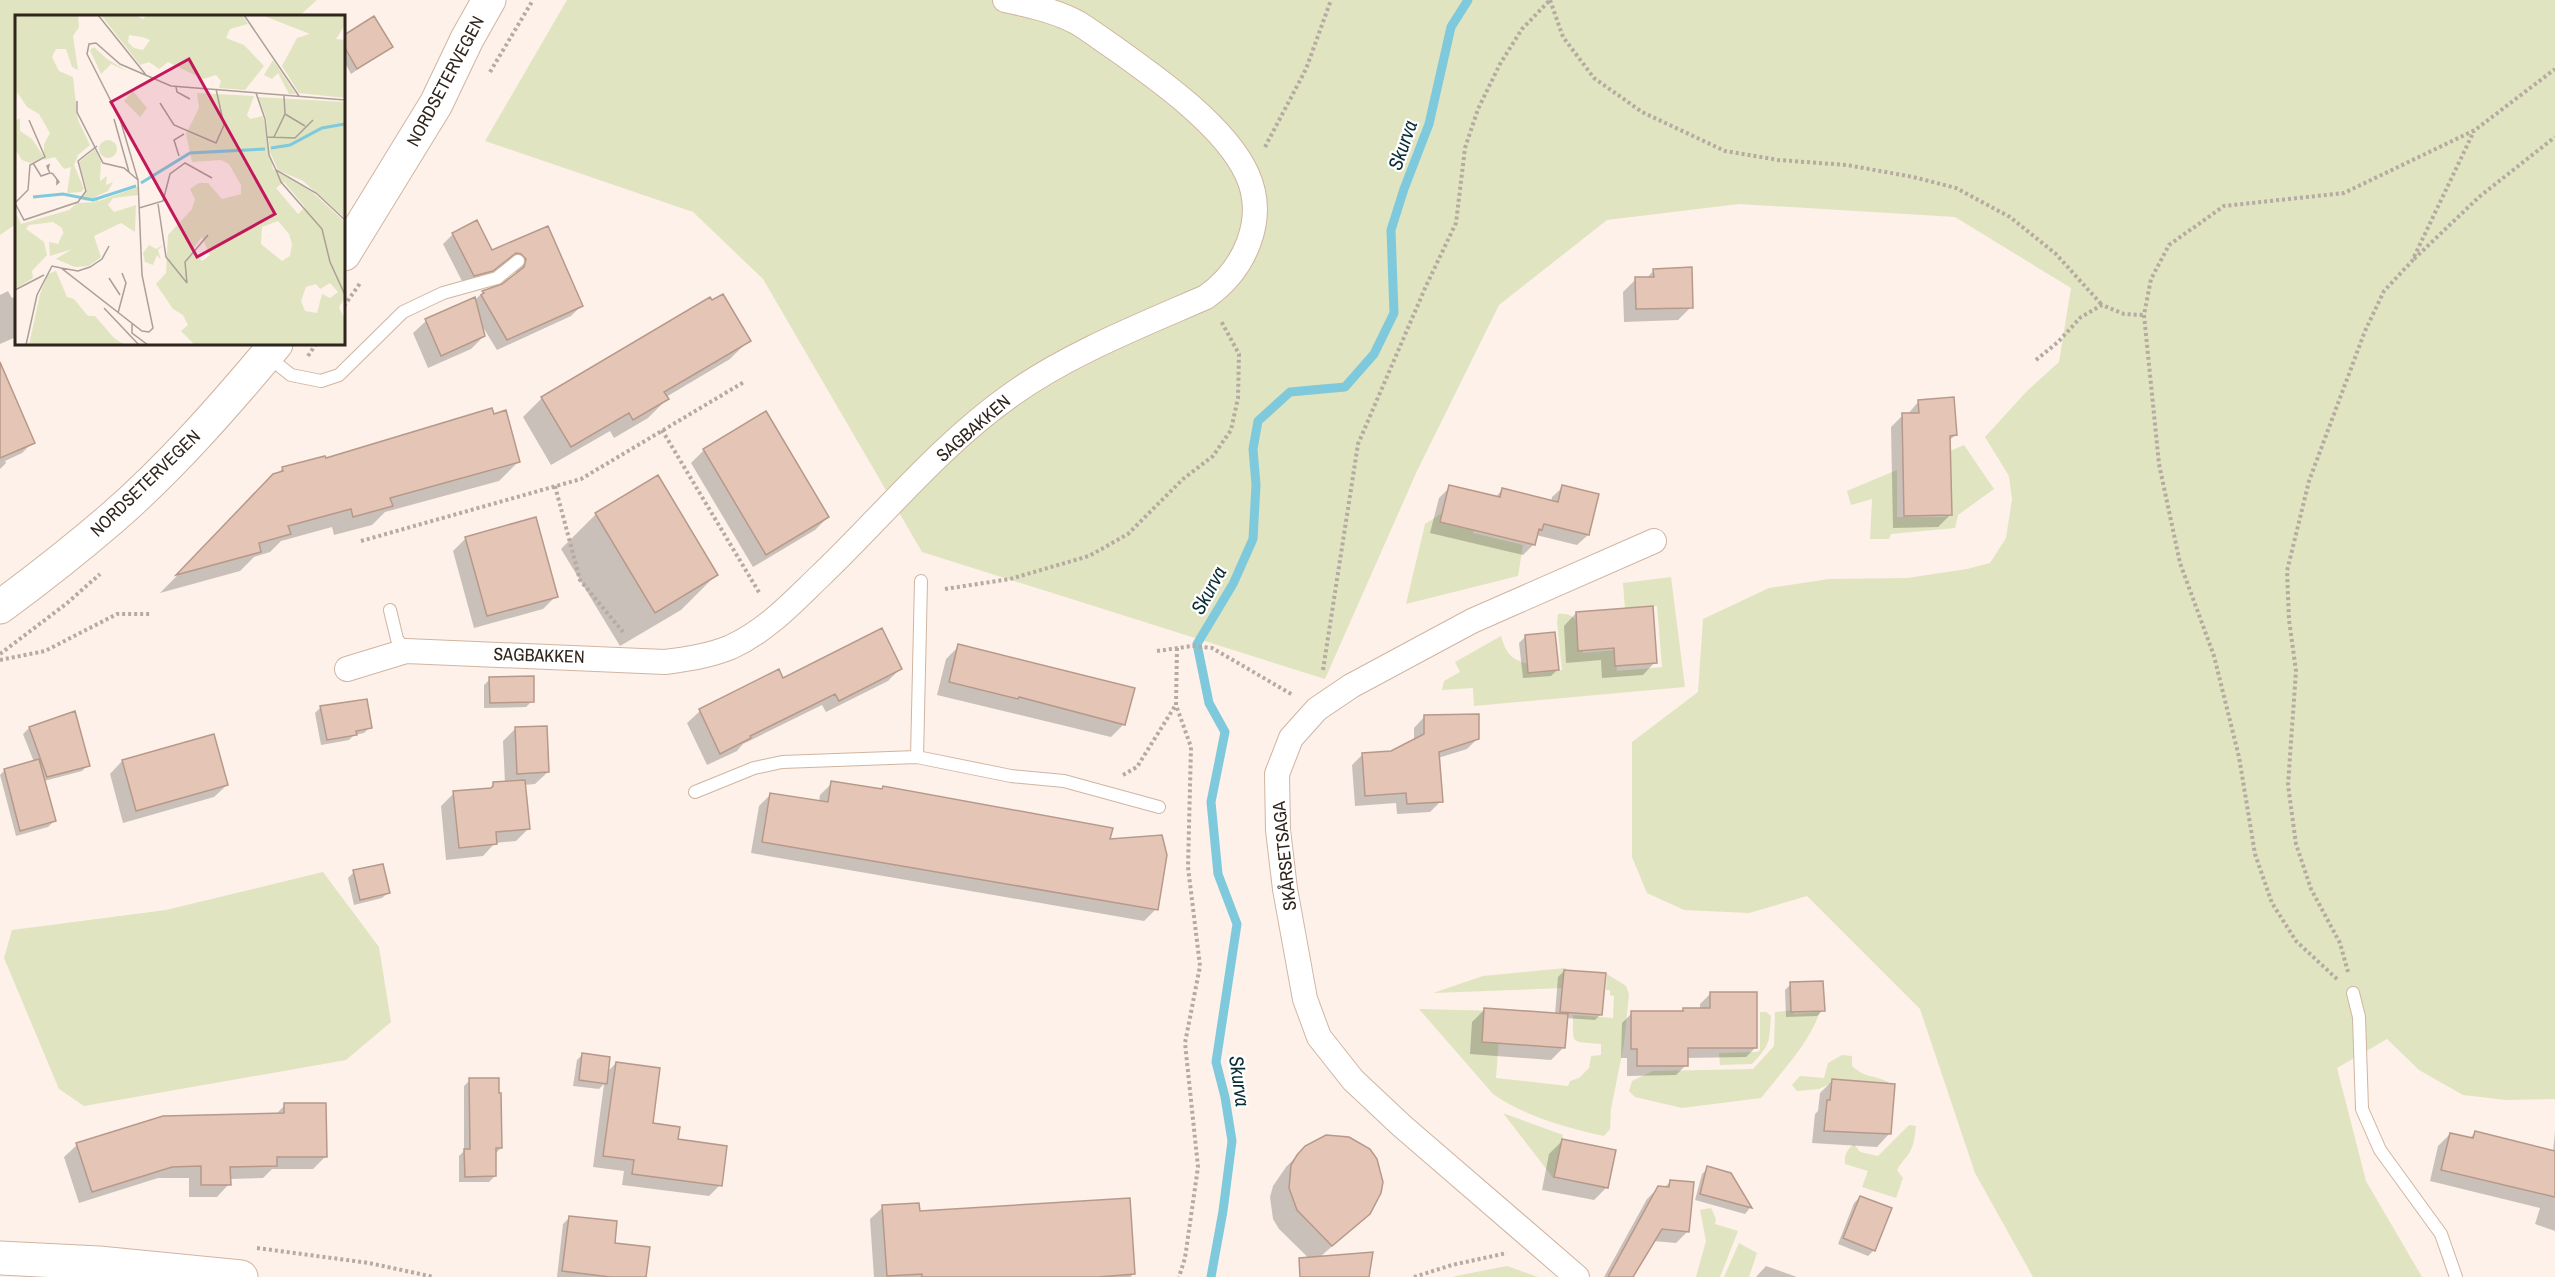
<svg xmlns="http://www.w3.org/2000/svg" width="2555" height="1277" viewBox="0 0 2555 1277" font-family="'Archivo Narrow',sans-serif">
<style>
.green{fill:#e0e4c0}
.shadow{fill:#0003}
.lines{fill:none;stroke-linecap:round;stroke-linejoin:round}
.stream{stroke:#7fc9dd;stroke-width:9}
.building{fill:#e5c6b6;stroke:#b7998a;stroke-width:1.5}
.service-casing{stroke:#d0b5a1;stroke-width:14}
.minor-casing{stroke:#d0b5a1;stroke-width:26}
.secondary-casing{stroke:#d0b5a1;stroke-width:35}
.path{stroke:#b6aaa2;stroke-width:4;stroke-dasharray:3 3;stroke-linecap:butt}
.service{stroke:#fff;stroke-width:12}
.minor{stroke:#fff;stroke-width:24}
.secondary{stroke:#fff;stroke-width:33}
.labels{text-anchor:middle;dominant-baseline:central;stroke-width:4.5;stroke-linejoin:round;paint-order:stroke}
.street-label{font-size:18px;fill:#2f251d;stroke:#fff}
.water-label{font-size:20px;font-style:italic;fill:#092e37;stroke:#fff}
.inset-river{fill:none;stroke:#7fc9dd;stroke-width:3}
.inset-road{fill:none;stroke:#ab9f97;stroke-width:1.5}
.view{fill:#c2185b;fill-opacity:0.15;stroke:#c2185b;stroke-width:3}
.inset-edge{fill:none;stroke:#2f251d;stroke-width:3}
</style>
<rect width="100%" height="100%" fill="#fdf1e9"/>
<path class="green" d="M0 0H317L299 16H16V224L0 235Z
M567 0H2555V1099L2506 1100 2463 1095 2419 1070 2387 1039 2337 1068 2366 1181 2422 1277H2033L1975 1173 1920 1009 1807 896 1749 913 1684 910 1647 893 1632 857V742L1698 692 1703 619 1769 588 1829 579 1907 578 1967 569 1990 563 2006 538 2012 499 2009 476 1985 437 2027 391 2059 362 2071 288 1955 217 1739 204 1607 220 1499 305 1417 471 1325 679 922 552 763 279 693 212 485 141Z
M1964 445 1994 489 1958 515 1955 528 1891 534 1889 539H1870L1872 499 1851 505 1847 491 1897 470V517H1946V469L1929 460Z
M1445 511 1474 528 1473 533 1523 545 1518 576 1406 604 1425 524Z
M1671 577 1685 687 1474 706 1473 688 1442 690 1444 681 1460 672 1455 662 1501 636C1506 653 1511 660 1529 664L1530 674 1562 670 1557 622 1558 614C1582 611 1581 636 1583 653L1615 650 1617 671 1662 667 1657 606 1625 609 1623 583Z
M323 872 379 947 391 1022 346 1060 84 1106 59 1089 4 958 12 930 166 910Z
M1566 968 1564 988 1433 993 1483 976Z
M1607 974 1626 986 1629 994 1624 1044 1611 1109 1610 1129 1604 1136C1565 1127 1526 1117 1493 1094L1419 1009 1501 1011 1496 1078 1568 1086 1570 1081 1579 1078 1589 1068 1591 1056 1601 1055V1044C1570 1041 1573 1046 1573 1015L1613 1018 1614 996 1610 995V990H1606Z
M1793 1010 1794 1014 1820 1012C1808 1045 1782 1071 1761 1098L1682 1108 1635 1097 1629 1091 1632 1081 1653 1071 1753 1069 1774 1046 1775 1012Z
M1760 1012H1766L1771 1016C1769 1042 1771 1044 1752 1064L1720 1065 1719 1053 1757 1052 1760 1050Z
M1842 1055 1852 1056V1066C1866 1079 1873 1074 1888 1082L1889 1088 1834 1082 1819 1089 1797 1091 1792 1085 1800 1076 1824 1078 1828 1063Z
M1503 1113 1563 1135 1554 1179Z
M1909 1125 1916 1126C1915 1135 1914 1147 1908 1155 1904 1160 1900 1164 1897 1170L1903 1178 1896 1198 1862 1187 1868 1171 1845 1164C1844 1155 1847 1150 1854 1144L1860 1152 1878 1156Z
M1711 1208 1716 1219 1715 1224 1738 1231 1720 1277H1696L1706 1241 1700 1210Z
M1739 1243 1757 1253 1749 1277H1724Z
M1507 1266 1538 1277H1453L1456 1276Z"/>
<path class="shadow" d="M374 19 391 47 351 74 344 61V37Z
M547 228 581 306 571 316 497 350 481 324 484 336 471 349 428 368 413 333 426 321 474 301 483 292 503 286 516 275 515 267 505 263 481 281 464 285 443 244 453 234 491 252Z
M1654 270 1691 307 1678 320 1624 322 1623 292 1636 279H1646Z
M8 291 12 298 16 296V337L0 344V295Z
M749 340 730 359 666 397 667 399 648 418 614 438 610 431 551 465 523 417 542 398Z
M1919 401 1955 435 1949 441 1950 515 1938 527 1893 528 1891 427 1903 415H1907Z
M0 406 33 442 22 453 5 461 6 463 0 469Z
M704 450 828 517 815 530 753 567 691 463Z
M325 460 518 462 499 481 385 512 372 525 334 535 332 527 281 541 270 552 254 557 240 571 160 593 283 468Z
M1450 487 1495 498 1502 490 1551 502 1552 497 1563 487 1588 535 1577 545 1536 535 1534 544 1523 555 1430 533 1439 498Z
M596 514 716 575 681 610 620 646 561 549Z
M466 538 556 596 543 609 474 628 453 551Z
M1576 613 1655 662 1643 675 1602 678 1601 660 1566 663 1564 626Z
M1525 637 1557 670 1551 676 1523 678 1519 643Z
M959 646 1124 724 1111 737 937 695 946 659Z
M900 669 888 681 826 712 822 705 743 744 737 751 707 765 687 723 700 711 778 671 782 680Z
M490 679 532 701 526 707 484 708V685Z
M349 702 370 727 364 733 354 735 349 740 321 745 315 713 321 707Z
M1424 717 1478 738 1467 749 1438 758 1441 801 1430 812 1397 814 1396 803 1355 806 1352 765 1362 755 1391 753 1414 741V728Z
M29 728 88 765 82 771 44 781 54 821 48 827 16 836 0 775 5 770 34 762 23 734Z
M515 729 548 772 535 784 524 785 529 828 516 841 495 843 483 856 446 860 441 806 454 793 488 790 494 784 505 783 503 741Z
M122 761 227 785 214 797 123 823 110 774Z
M832 783 880 791 883 787 1108 840 1156 909 1144 921 751 853 759 806 771 794 819 802 820 795Z
M354 872 389 892 382 898 354 905 348 878Z
M1564 971 1601 1014 1595 1020 1566 1018 1564 1047 1551 1060 1470 1054 1472 1022 1485 1009 1555 1014 1558 977Z
M1791 984 1823 1010 1817 1016 1786 1017 1785 990Z
M1710 994 1756 1047 1746 1057 1686 1058V1065L1676 1075 1627 1076V1058H1621L1622 1023 1632 1013H1680L1683 1009H1700V1004Z
M583 1054 606 1073 616 1063 651 1125 676 1140 720 1185 709 1196 622 1185 624 1171 593 1167 604 1084 599 1089 573 1086 577 1060Z
M470 1080 501 1148 495 1154V1176L489 1182H459V1156L464 1151V1086Z
M1832 1081 1889 1134 1877 1147 1812 1143 1815 1114 1818 1111 1820 1093Z
M285 1105 326 1156 313 1169H272L263 1178 229 1179V1184L217 1197H189V1178H158L79 1203 64 1157 77 1145 275 1115Z
M2555 1131V1231L2535 1224 2540 1208 2430 1181 2438 1146 2450 1134 2469 1139 2475 1133 2553 1152Z
M1562 1141 1607 1187 1594 1200 1542 1190 1549 1154Z
M1306 1147 1369 1213 1319 1258 1364 1277H1328L1279 1229 1273 1219 1270 1197 1273 1186 1286 1167Z
M1708 1168 1730 1174 1750 1208 1745 1214 1695 1200 1702 1174Z
M1670 1182 1688 1231 1676 1243 1653 1241 1631 1277H1604L1647 1199 1659 1187 1664 1188Z
M1860 1197 1874 1250 1868 1256 1838 1244 1854 1203Z
M883 1207 918 1212 1134 1274 1130 1277H874L870 1219Z
M569 1218 614 1244 645 1277H557L563 1224Z
M1766 1266 1797 1277H1756Z"/>
<g class="lines">
<path class="stream" d="M1211 1277 1223 1211 1232 1141 1225 1097 1216 1062 1237 924 1218 874 1211 802 1225 732 1209 703 1197 644 1233 584 1253 539 1256 485 1253 449 1258 421 1290 392 1345 387 1374 354 1394 313 1391 230 1404 189 1429 124 1451 27 1468 0"/>
</g>
<path class="building" d="M374 16 393 47 357 69 344 46V35Z
M477 220 492 250 548 226 583 306 507 340 481 295 484 293 482 291 502 284 524 267 526 259 521 254 516 253 493 271 474 276 452 233Z
M1692 267 1693 308 1636 309 1635 277H1654L1653 269Z
M723 294 751 341 664 392 669 399 633 420 629 413 571 447 541 397 710 297 712 300Z
M475 297 485 336 441 356 425 319Z
M0 362 35 443 0 458Z
M1954 397 1957 435 1950 436 1952 515 1904 516 1902 413H1919L1918 400Z
M492 408 494 414 506 410 520 462 390 498 393 506 353 517 351 509 288 526 291 534 259 543 261 552 176 575 273 474 283 471 282 467 325 456 326 458Z
M766 411 829 517 766 555 703 449Z
M658 475 718 575 655 613 595 513Z
M1449 485 1500 497 1502 488 1558 502 1562 485 1599 494 1589 535 1544 524 1542 530 1539 529 1535 545 1440 522Z
M536 517 558 597 487 616 465 537Z
M1653 606 1657 663 1615 666 1614 648 1578 651 1576 612Z
M882 628 902 669 839 701 835 694 750 736 751 738 720 754 699 709 779 669 783 678Z
M1555 632 1559 670 1528 673 1525 635Z
M958 644 1135 688 1125 725 1019 697 1018 699 949 682Z
M534 676V702L490 703 489 677Z
M367 699 372 728 356 731 357 735 327 740 320 706Z
M75 711 90 766 47 777 29 727Z
M1479 714V739L1439 752 1443 802 1407 804 1406 793 1365 796 1362 753 1391 751 1424 734V715Z
M547 726 549 772 517 774 515 727Z
M214 734 228 785 136 811 122 760Z
M39 759 56 821 20 831 4 769Z
M525 780 530 829 496 832 497 844 459 848 453 791 491 788 493 786V782Z
M831 781 882 789 883 786 1113 828 1110 839 1162 835 1167 855 1158 910 762 842 770 793 828 802Z
M383 864 390 893 360 900 353 870Z
M1564 970 1606 973 1602 1015 1560 1012Z
M1823 981 1825 1011 1791 1012 1790 982Z
M1710 992H1757V1048H1688V1066H1637V1049H1631V1011H1683V1008H1710Z
M1484 1008 1568 1014 1565 1048 1482 1042Z
M582 1053 610 1057 607 1084 579 1080Z
M616 1062 660 1068 653 1123 680 1127 678 1139 727 1146 722 1186 632 1174 634 1160 603 1156Z
M469 1078H499V1093H501L502 1148H496V1176L465 1177 464 1149H470Z
M1832 1079 1895 1084 1891 1134 1824 1131 1827 1100H1830Z
M284 1103H326L327 1157H277V1166L230 1167 231 1185H201V1166L172 1167 92 1192 76 1143 163 1116 284 1113Z
M2475 1131 2555 1151V1197L2441 1170 2450 1133 2473 1138Z
M1326 1135 1349 1137 1370 1149 1377 1159 1383 1182 1381 1193 1370 1214 1332 1246 1297 1210 1289 1188 1291 1165 1297 1155 1305 1146Z
M1562 1139 1616 1150 1608 1188 1554 1177Z
M1707 1166 1731 1173 1752 1208 1700 1194Z
M1670 1180 1694 1182 1689 1232 1662 1229 1633 1277H1608L1658 1186 1669 1187Z
M1860 1196 1892 1208 1875 1251 1843 1238Z
M1130 1198 1135 1274 1098 1277H922V1274L887 1276 882 1205 919 1203 920 1211Z
M569 1216 617 1221 615 1243 650 1247 646 1277H610L562 1271Z
M1373 1252 1369 1277H1300L1299 1258Z"/>
<g class="lines">
<g class="service-casing">
<path id="service" d="M267 356 291 375 321 381 339 375 403 312 443 293 497 278 518 261
M921 581 917 757 1011 776 1064 781 1159 807
M390 610 397 639 406 651
M695 792 754 768 782 762 917 757
M2353 993 2359 1017 2362 1109 2380 1150 2441 1234 2456 1277"/>
</g>
<g class="minor-casing">
<path id="minor" d="M347 669 406 651 665 662C688 659 709 656 731 647 766 631 792 603 819 577 883 516 939 446 1011 395 1068 354 1142 325 1206 297 1244 270 1268 220 1247 174 1225 126 1158 79 1116 49 1104 41 1091 31 1078 23 1056 11 1029 5 1005 0
M1577 1277 1402 1126 1353 1080 1319 1037 1305 999 1285 889 1278 830 1277 774 1291 738 1317 709 1351 686 1472 621 1654 541"/>
</g>
<g class="secondary-casing">
<path id="secondary" d="M344 254 436 104 467 39 489 0
M0 607C38 579 75 550 111 519 171 467 225 405 276 344
M0 1258 99 1263 241 1277"/>
</g>
<path class="path" d="M1550 0 1563 37 1594 78 1642 112 1725 151 1778 160 1847 165 1913 177 1956 188 2010 217 2056 254 2102 305
M490 72 533 0
M1265 147 1306 69 1331 0
M2414 259 2479 197 2555 137
M344 306 361 282
M308 356 316 344
M2036 360 2058 342 2081 317 2102 305 2124 314 2144 315
M662 430 760 594
M555 486 580 580 623 632
M361 541 581 479 744 382
M945 589 1010 579 1089 556 1128 534 1183 479 1213 456 1231 430 1238 398 1239 354 1221 321
M1177 648 1176 705 1191 747 1188 867 1200 966 1185 1043 1198 1167 1185 1258 1179 1277
M1157 651 1192 646 1212 648 1293 695
M0 654 66 604 100 574
M0 660 45 651 117 614H150
M1323 670 1358 444 1426 286 1456 223 1465 148 1478 109 1500 64 1522 29 1550 0
M1123 775 1137 767 1175 706
M2348 972 2340 943 2311 889 2296 844 2288 785 2296 671 2289 620 2287 571 2309 481 2365 331 2384 291 2412 261 2474 131
M2337 979 2296 941 2272 903 2255 854 2239 757 2214 656 2180 563 2159 464 2144 315 2151 279 2169 245 2224 206 2344 193 2475 130 2555 69
M257 1248 369 1263 434 1277
M1414 1277 1452 1265 1507 1253"/>
<use href="#service" class="service"/>
<use href="#minor" class="minor"/>
<use href="#secondary" class="secondary"/>
</g>
<g class="labels">
<g class="street-label">
<text transform="translate(445 81) rotate(-62)">NORDSETERVEGEN</text>
<text transform="translate(973 428) rotate(-41)">SAGBAKKEN</text>
<text transform="translate(145 483) rotate(-44)">NORDSETERVEGEN</text>
<text transform="translate(539 655) rotate(2)">SAGBAKKEN</text>
<text transform="translate(1284 856) rotate(-96)">SKÅRSETSAGA</text>
</g>
<g class="water-label">
<text transform="translate(1402 145) rotate(-71)">Skurva</text>
<text transform="translate(1208 590) rotate(-61)">Skurva</text>
<text transform="translate(1240 1081) rotate(82)">Skurva</text>
</g>
</g>
<g transform="translate(15 15)">
<rect width="330" height="330" fill="#fdf1e9"/>
<path d="M0 0H63L64 12 58 21 63 55 57 52 51 34H41L37 42 44 56 58 62 63 105 75 130 63 140 59 150 69 174 66 177 52 178 56 152 49 154 40 142 29 145V129L35 118 24 99 12 92 2 77 0 94ZM86 0H120L128 4 132 0H227L233 9 215 14 211 23 229 30 249 51 230 75 204 73 206 66 201 60 188 64 153 47 144 54 134 47 125 50ZM114 20 127 22 135 25 128 35 119 33 113 27ZM247 0H330V10L321 24 330 25V83L284 78 267 51 282 23 295 19ZM79 32 92 44 112 56 96 49 86 59 75 35ZM258 45 278 75 281 79H274L263 58 257 64 249 60ZM118 76 132 93 125 102 109 86ZM182 78 239 81 232 100 235 104 248 101 258 154 296 176 330 207V283L324 292 330 305V330H180L166 316 173 310 168 300 158 294 141 269 151 258 153 220 177 194 180 184 175 174 184 168H193L207 184 226 179V170L214 149 206 145 177 147 171 119 184 93ZM269 167 290 192 283 199 261 173ZM263 206 274 219 277 229 275 241 267 246 246 229 247 212ZM187 222 195 240 187 246 177 235ZM315 268 323 277 315 283 307 279 302 298 290 296 286 286 291 272 301 269 305 274ZM243 82 330 87V203L288 166 263 155 255 137 251 102ZM5 103V116L17 124 29 142 15 148 7 145 0 134V106ZM84 134a9 9 0 1 1 18 0a9 9 0 1 1-18 0ZM80 134 86 147 85 166 92 161 91 170 98 167 93 176 80 182 84 186 123 172V180L98 183 93 190 99 197 121 190 120 217 106 208 79 221 86 242 74 251 60 252 41 244 57 234 35 241 34 227 43 229 48 218 50 225 47 213 38 207 14 210 11 214 29 227 32 240 17 256 18 263 0 274V196L6 209 54 195 62 188 83 187 67 185 72 175 64 147ZM134 230 141 234 148 230 143 235 146 245 142 240 138 250 130 247 128 238ZM41 256 52 282 59 284 73 301H80L99 323 110 330H14L25 279 33 259Z" fill="#e0e4c0" fill-rule="evenodd"/>
<path class="inset-river" d="M256 133 275 130 307 113 330 109M126 168 175 138 250 134M18 182 48 179 78 185 121 171"/>
<path class="inset-road" d="M83 0 131 60M229 0 284 81M161 72 162 77 175 84M241 78 250 104 254 140 261 155 301 178 330 205M62 86V97L88 148 109 153 123 165M145 88 159 110 201 128 209 110 201 74M270 99 290 111M99 104 114 157M252 122 280 123 298 105M259 122 270 99 269 81M164 141 159 125 169 119M18 148 26 161 35 158 33 154 32 151 34 150 33 154M261 155 266 167 307 214 315 247 330 280M36 158 38 159 44 167 42 169V164M0 188 9 205 63 187 71 176 63 146 82 131M0 188 13 175 15 150 30 142 14 105M143 189 151 242 172 268M124 193 148 186 155 159 170 148 197 163M46 253 63 256 75 252 87 244 94 231M94 263 105 280M172 268 170 247 193 220M0 275 29 260M89 293 124 330M103 298 111 268 107 258M117 309V318L133 330M11 330 22 280 37 251 46 253 127 316 134 317 138 313 127 260 123 165 105 104 72 39 74 29 81 28 105 49 156 71 330 85"/>
<path class="view" d="M174 44 260 199 182 242 96 87Z"/>
<rect width="330" height="330" class="inset-edge"/>
</g>
</svg>
